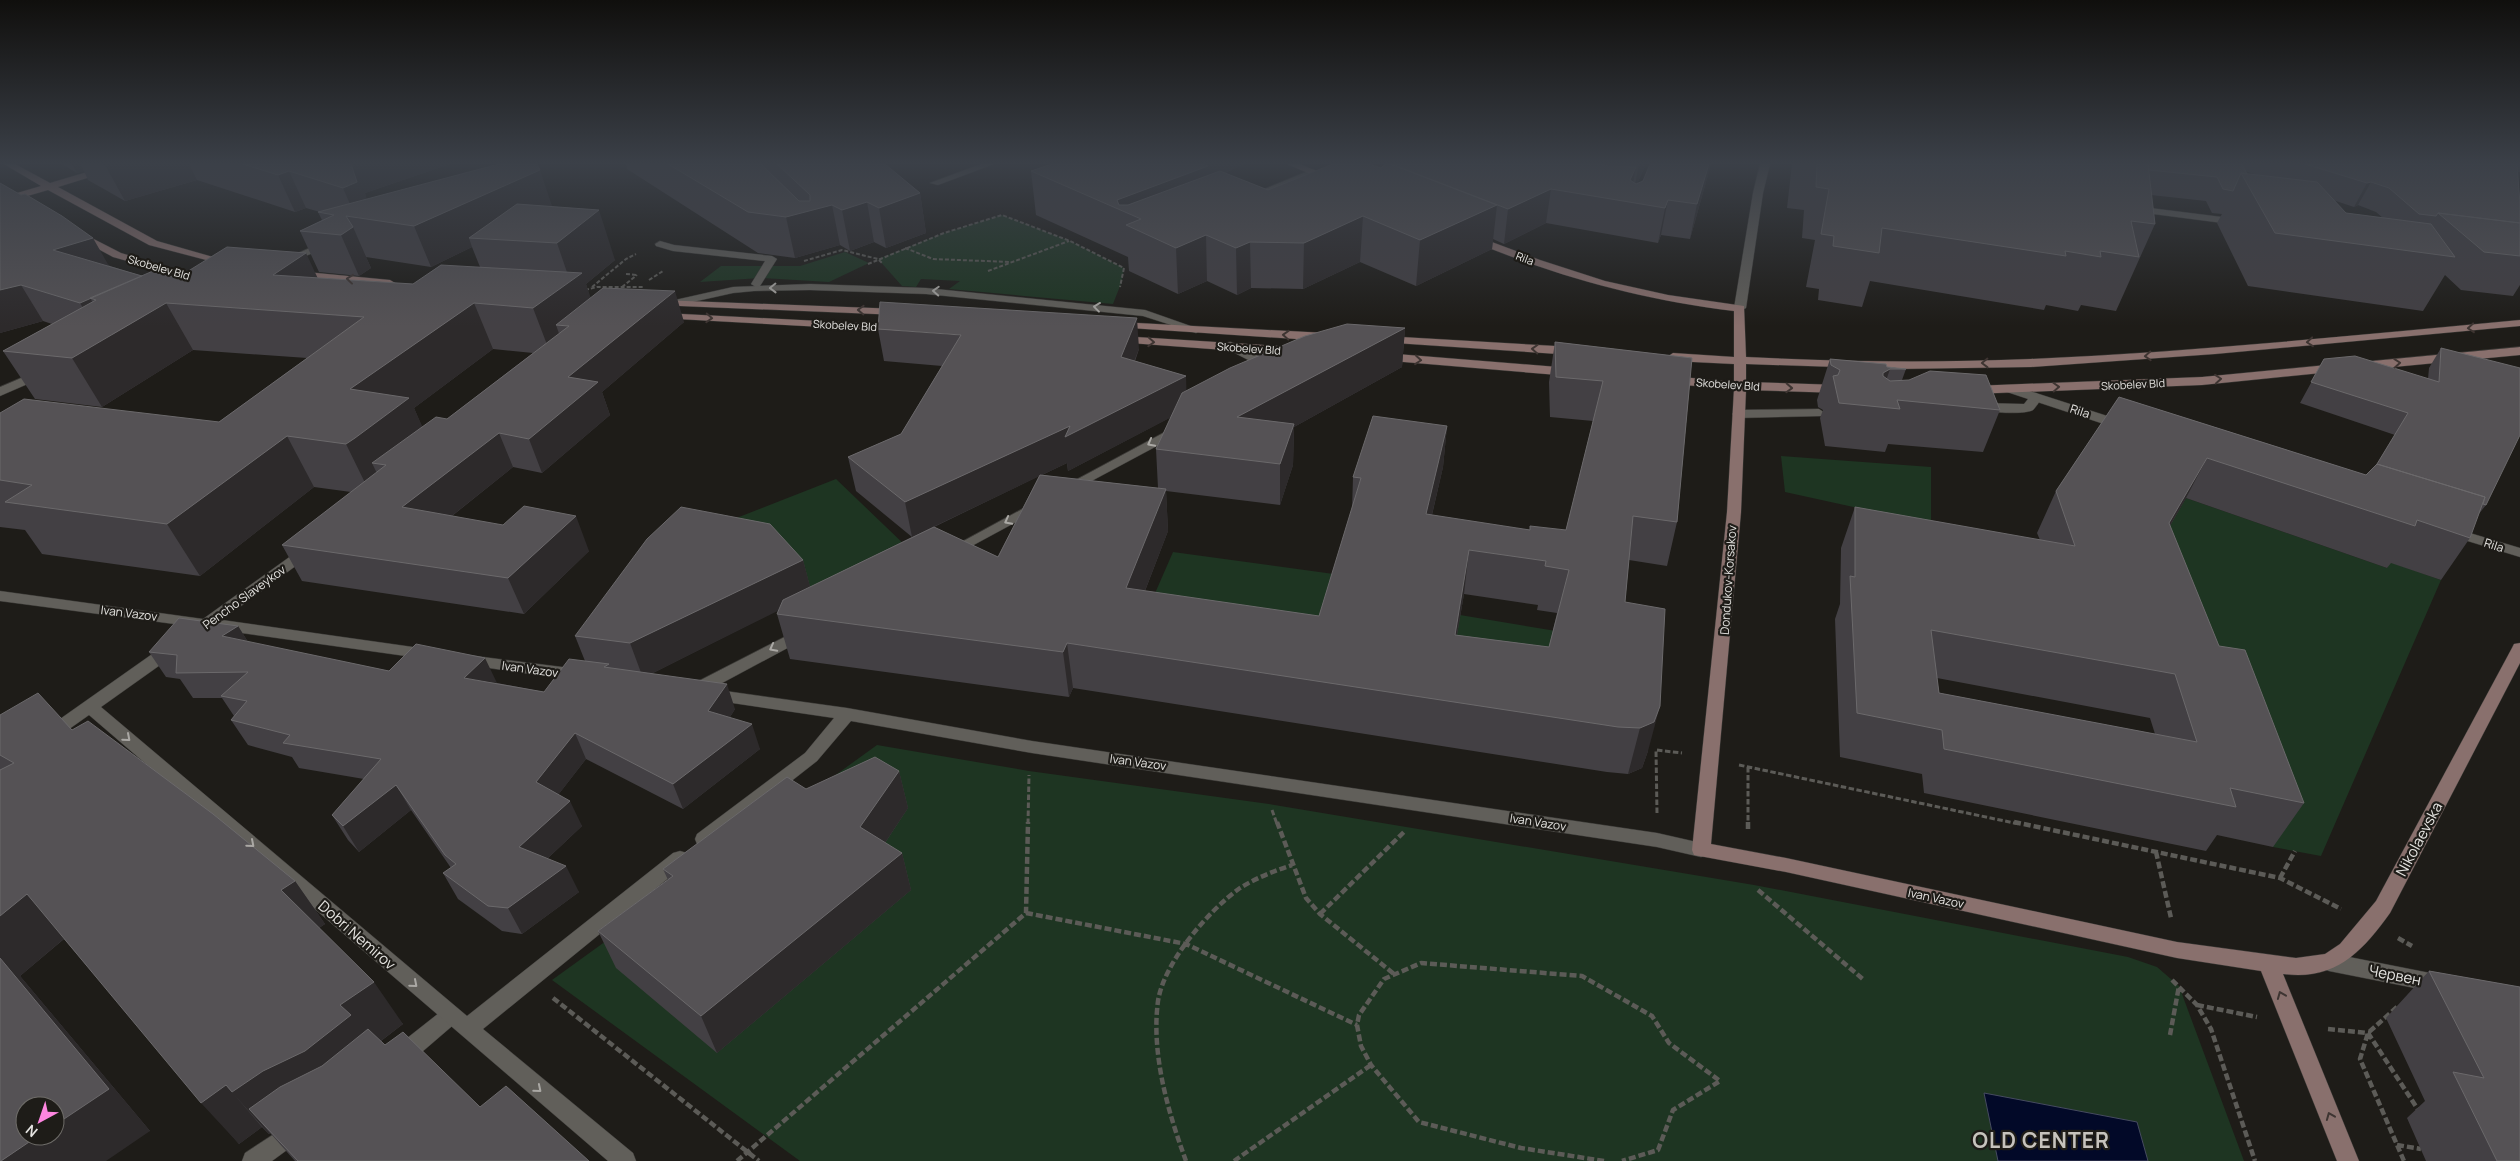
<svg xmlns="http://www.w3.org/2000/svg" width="2520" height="1161" viewBox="0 0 2520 1161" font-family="Manrope,sans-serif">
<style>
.green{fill:#1e3522}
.water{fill:#020928;stroke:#464b60}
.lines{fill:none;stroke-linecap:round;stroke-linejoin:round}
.lane-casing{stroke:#393835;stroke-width:1}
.street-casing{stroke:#393835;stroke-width:1}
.secondary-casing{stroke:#393835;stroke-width:1}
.path-far2{stroke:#5c5b57;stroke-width:2;stroke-dasharray:4 2;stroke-linecap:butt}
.path-far1{stroke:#5c5b57;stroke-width:3;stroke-dasharray:5.5 2.5;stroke-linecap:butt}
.path{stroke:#5c5b57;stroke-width:4.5;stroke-dasharray:7 3;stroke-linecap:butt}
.lane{fill:#615f5a;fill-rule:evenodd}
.street{fill:#615f5a;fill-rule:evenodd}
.secondary{fill:#89706d;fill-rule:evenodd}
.wall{fill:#434044;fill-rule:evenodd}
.shaded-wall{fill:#2d2a2b}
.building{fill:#555255;stroke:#6b696b;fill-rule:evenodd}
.oneway{stroke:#3e3532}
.oneway2{stroke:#aaa8a4}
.labels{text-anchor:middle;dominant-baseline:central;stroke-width:4.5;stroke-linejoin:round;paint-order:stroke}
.far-street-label{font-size:11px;fill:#e5e4e1;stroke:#1e1c18}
.street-label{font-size:12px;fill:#e5e4e1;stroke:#1e1c18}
.near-street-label{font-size:15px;fill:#e5e4e1;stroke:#1e1c18}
.near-district-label{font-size:21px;font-weight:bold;letter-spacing:1px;fill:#c6c3bd;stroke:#1e1c18}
</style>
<rect width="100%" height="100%" fill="#1e1c18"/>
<path class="green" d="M1002 215 1070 241 1124 268 1122 281 1113 304 949 289 960 281 921 279 916 287 902 286 878 259 944 233Z
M845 252 869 263 829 282 760 278 700 282 721 266H800Z
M1781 456 1931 467V524L1785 492Z
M836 479 909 549 812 594 716 526Z
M2186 498 2387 568 2390 562 2441 580 2321 856 2273 847 2147 565Z
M1173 552 1341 575 1317 660 1149 607Z
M1460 615 1556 631 1542 687 1449 680Z
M877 745 1029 771 1269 804 1754 885 2128 957 2157 967 2179 986 2244 1161H800L552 980Z"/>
<path class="water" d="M1984 1093 2137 1122 2148 1161H1998Z"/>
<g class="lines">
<g class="lane-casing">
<path id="lane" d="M981 164H994L938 185 930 183Z
M1313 169 1318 172 1316 174 1253 199 1245 197Z
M810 284 926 288 1145 310 1202 330 1196 333 1143 316 926 294 810 290 754 291 733 293 670 307 664 304 666 302 733 287Z
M2036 393 2042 397C2040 401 2036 407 2033 410 2025 415 1980 413 1975 407L1981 403 2024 404 2032 394Z
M1819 409 1825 413 1824 416 1738 418 1732 414 1738 410Z
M2329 953 2440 975 2447 978 2450 984 2447 990 2440 993 2329 971 2322 968 2319 962 2322 956Z
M451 1006 458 1009 461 1015 458 1021 408 1064 400 1067 392 1064 389 1057 392 1050 444 1009Z
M294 1121 302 1125 305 1132 302 1139 272 1161H242L245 1153Z"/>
</g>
<g class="street-casing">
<path id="street" d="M1760 164H1770L1763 193 1746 308 1740 311 1734 308 1753 193Z
M2134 206 2238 219 2243 222 2238 225 2130 211V207Z
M328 240 332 241V245L289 263 285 264 280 261Z
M660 241 674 245 772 256 777 259 760 286 756 287 751 284 765 261 673 251 656 246 655 244Z
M1231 342 1264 359 1266 362 1262 376H1254L1252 373 1254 363 1227 349V343Z
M42 369 46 370 48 373 46 376 0 396V387Z
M2011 385 2129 423 2130 426 2124 430 2119 429 2007 392 2005 389 2007 386Z
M1178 425 1183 426 1184 429 1183 432 1071 492 1066 493 1059 489Z
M1037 501 1044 505 1042 508 957 554H947L945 551Z
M2453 528 2520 548V557L2448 535 2446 532Z
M307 547 312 548 314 551 312 554 222 620 427 649 433 650 435 654 433 658 427 659 220 630 213 627 204 631 197 627 0 601V591L203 619 302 548Z
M802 628 808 629 810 633 808 637 711 689 847 708 1032 741 1657 833 1701 843 1708 845 1710 850 1708 855 1701 857 1657 847 1032 753 851 721 817 761 711 844 704 846 697 844 695 839 697 834 805 753 834 718 712 700 706 698 705 692 693 697 687 695 685 691 687 687Z
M171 644 177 645 179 649 177 653 101 707 467 1016 673 853 680 851 687 853 689 858 687 863 483 1029 633 1153 636 1161H608L89 715 55 739 49 741 43 739 40 735 43 731 165 645Z
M467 655 578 669 584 671 586 675 584 679 578 681 461 664 459 660 461 656Z"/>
</g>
<g class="secondary-casing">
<path id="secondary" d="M4 164H15L50 183 114 164H127L126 166 58 187 157 241 234 263 229 266 149 245 48 190 0 204V198L41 186Z
M1287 164H1300L1337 180 1329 182Z
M80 232 121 253 207 279 202 282 113 257 76 237V233Z
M1473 235 1540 260 1605 281 1668 295 1744 306 1746 357C1841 362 1936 363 2031 359 2194 352 2357 335 2520 320V326L2215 354 2031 367 1897 369 1746 364V382L1840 385 1846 389 1840 393 1746 390 1741 512 1711 844 1786 858 2177 942 2296 958 2325 954 2340 944 2376 901 2512 648 2514 644 2520 643V663L2390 913C2362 952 2335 981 2283 974L2359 1161H2337L2261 971 2177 958 1786 872 1694 855 1692 850 1727 512 1734 389 1671 384 1665 380 1671 376 1734 382V364L1673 361 1667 357 1673 353 1734 357V311C1638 299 1559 277 1469 240V236Z
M296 271 390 280 395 283 390 286 292 276 291 274Z
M660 300 899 309 905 312 899 315 656 305 654 303Z
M663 313 897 325 903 328 897 331 659 318 657 316Z
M1119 322 1326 333 1332 337 1326 341 1115 327 1113 325Z
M1120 336 1294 347 1300 351 1294 355 1116 342 1114 340Z
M1384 336 1573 347 1579 351 1573 355 1380 342V338Z
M2520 347V355L2362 370 2356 366 2362 362Z
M1384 353 1570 368 1576 372 1570 376 1380 360V354Z
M2337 364 2341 365 2343 368 2341 371 2202 385 1973 394 1967 390 1973 386 2202 377Z"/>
</g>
<path class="path-far2" d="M905 248 933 259 1010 262
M804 261 842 250 878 259 883 264
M868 264 944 233 1002 215 1070 241 1124 268 1120 287
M988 271 1069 241
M626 274 637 275
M649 280 663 271
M592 287 626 259 636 254
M622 287 637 275
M585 290 597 287H643"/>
<path class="path-far1" d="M1739 765 2019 824
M1748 767V824
M1272 810 1277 824
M1657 813 1656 750 1682 753
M1028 824 1029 775"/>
<path class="path" d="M1277 822 1306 898 1320 914 1394 974
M1748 822V829
M2014 822 2280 878 2341 909
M2156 852 2171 918
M2280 878 2295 851
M1758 890 1864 980
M1026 913 1186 944 1357 1025
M1320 914 1405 831
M2398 938 2412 946
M2172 980 2197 1005 2211 1029 2255 1161
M553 998 759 1161
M2197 1005 2257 1017
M2397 1007 2368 1033 2360 1059 2404 1161
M2328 1029 2368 1033 2419 1111
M2170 1035 2179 986
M2397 1145 2421 1149
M737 1161 1026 913 1028 822
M1186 1161C1168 1112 1151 1054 1158 1001 1164 962 1209 910 1240 888 1256 878 1274 871 1292 865
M1234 1161 1371 1065
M1604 1161 1521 1148 1419 1122 1371 1065 1361 1046 1357 1025 1359 1015 1384 979 1421 963 1582 976 1652 1016 1669 1043 1720 1081 1673 1110 1658 1150 1622 1161"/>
<use href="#lane" class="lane"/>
<use href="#street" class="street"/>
<use href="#secondary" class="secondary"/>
</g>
<path class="wall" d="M62 164H450L365 193 366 199 552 207 615 260 586 284 590 298 684 322 602 392 610 415 542 473 513 467 452 516 589 551 524 614 302 581 282 545 351 492 314 487 200 576 42 554 25 530 0 527V413L219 422 307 358 193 350 102 407 35 399 3 351 52 324 43 321 0 333V183L110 266 142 276 177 278H318L413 284 480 267 472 247 431 267 366 257 371 268 359 276 319 272 300 231 322 220 318 212H320L306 208 295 212 197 180 125 201 88 180 84 171 77 173ZM493 349 533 353 447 419 422 427 414 408Z
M626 164H885L920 193 926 233 886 248 874 242 850 251 840 245 795 258 758 253 627 169Z
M1052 164H1244L1225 173 1268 190 1381 168 1391 164H1646L1637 184 1711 164 1690 239 1661 235 1658 243 1546 223 1504 244 1493 239 1492 249 1416 286 1360 262 1303 289 1251 288 1237 295 1207 281 1178 294 1129 271 1128 257 1036 215 1031 171Z
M1792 164H2520V172H2518L2520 204V285L2513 296 2461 290 2445 275 2423 311 2248 286 2217 223 2222 214 2212 213 2206 201 2151 195 2155 224 2116 311 2081 305 2078 311 2046 305 2044 310 1870 281 1862 307 1818 300 1819 289 1806 287 1815 240 1802 238 1804 210 1787 208ZM2245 171 2257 175 2247 174ZM2333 200 2354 207 2358 205 2376 212 2383 218 2346 213Z
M1405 328 1402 367 1294 427 1293 465 1280 505 1166 491 1168 531 1145 591 1319 616 1352 510 1353 477 1447 426 1443 467 1432 515 1529 530H1566L1593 421 1550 417 1549 382 1555 342 1692 358 1677 522 1667 566 1629 560 1625 602 1648 751 1642 768 1628 774 1607 772 1073 688 1069 697 790 659 777 614 778 610 651 674 735 709 730 717 760 749 683 809 586 759 558 795 582 826 547 859 579 892 522 934 502 931 458 899 443 873 451 868 411 810 359 852 348 840 332 815 364 779 299 768 292 757 248 745 231 720 234 716 222 698H193L180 679 166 677 149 652 238 626 248 642 389 671 497 683 544 692 585 661 575 636 803 560 810 587 912 537 856 491 848 457 901 434 942 366 884 361 878 329 1139 349 1135 361 1186 376V391ZM1171 417 1156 449 1158 488 1042 475 1067 463 1068 471ZM1039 476 998 557 934 527ZM1464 594 1538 605 1537 610 1557 613 1549 647 1457 635Z
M2441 348 2486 505 2478 515 2470 538 2441 580 2391 563 2387 568 2186 498 2170 526 2219 646 2304 803 2273 847 2217 835 2206 851 1924 793 1922 774 1840 757 1835 619 1840 604 1841 548 1855 507 2040 540 2037 533 2056 491 2119 397 2366 475 2377 464 2395 435 2300 403 2324 359 2428 379 2429 368ZM1937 678 2150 718 2155 734 1939 693Z
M1830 359 1887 367 1906 369 1902 380 2000 410 1983 452 1888 444 1885 452 1825 446 1820 418 1823 410 1818 407 1817 400Z
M0 715 72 730 295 881 325 924 319 928 403 1024 381 1041 385 1045 480 1107 589 1161H295L270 1133 269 1134 262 1127 239 1144 64 939 20 976 150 1131 0 1161Z
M899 771 908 808 885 843 902 853 911 890 717 1053 616 968 598 931 668 880 663 869 806 789Z
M2429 971 2520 987V1161H2426L2407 1118 2425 1101 2386 1018Z"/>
<path class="shaded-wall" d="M72 164H80L84 171 77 173Z
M103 164H189L197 180 125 201 105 165Z
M351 164H450L365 193 373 219 356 218 343 188Z
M1175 164H1244L1208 180 1141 219 1118 209 1117 200Z
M1639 164H1646L1634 190Z
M1709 164H1711L1690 239 1697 204Z
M1636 167 1630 200V180Z
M540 170 553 209 469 238 472 247 431 267 414 226Z
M289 171 306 208 295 212 278 175Z
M2371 182 2358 205 2354 207 2367 183Z
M1551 189 1546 223 1504 244 1508 209Z
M920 193 926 233 886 248 879 208Z
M1668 200 1661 235 1658 243 1665 208Z
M867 202 874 242 850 251 842 210Z
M832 205 840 245 795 258 786 217Z
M1497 205 1492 249 1416 286 1420 240Z
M599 210 615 260 586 284 598 319 569 326 556 325 563 345 551 355 533 308 570 281 557 243Z
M1363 216 1360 262 1303 289 1304 243Z
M353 227 371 268 359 276 341 235Z
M1206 235 1207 281 1178 294 1176 248Z
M93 238 113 273 53 250Z
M1250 242 1251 288 1237 295 1236 248Z
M306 253 327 298 273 275Z
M21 285 43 321 0 333V290Z
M675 291 684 322 602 392 610 415 542 473 529 439 568 377Z
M90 298 112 335 166 303 193 350 102 407 72 358 102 339 80 303Z
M474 303 493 349 414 408 432 448 372 463 383 486 371 495 346 444 350 389Z
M1137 318 1139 349 1123 389 1121 357Z
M1405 328 1402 367 1294 427 1293 465 1280 505V464L1237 417Z
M1890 369 1877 407 1883 373Z
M1186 376 1187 409 1068 471 1067 463 912 537 905 502 1070 426Z
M1447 426 1443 467 1422 557 1426 514Z
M499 433 513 467 419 542 402 507Z
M287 436 314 487 200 576 167 524Z
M2207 458 2186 498 2147 565 2169 523Z
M1166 489 1168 531 1129 632 1126 588Z
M576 516 589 551 524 614 508 578Z
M1469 550 1464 594 1449 680 1455 635Z
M803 560 812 594 643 678 630 643Z
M238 626 253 650 222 636Z
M1067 643 1073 688 1069 697 1063 652Z
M485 658 497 683 464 678Z
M727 684 735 709 717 737 708 711Z
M1660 706 1648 751 1642 768 1628 774 1640 728Z
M752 724 760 749 683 809 673 784Z
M575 733 586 759 548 808 536 782Z
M899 771 908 808 871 864 860 827Z
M396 785 411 810 359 852 343 826Z
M570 801 582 826 532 873 519 847Z
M902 853 911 890 717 1053 701 1016Z
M566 866 579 892 522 934 508 908Z
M295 881 325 924 311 933 281 890Z
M27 894 66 937 20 976 150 1131 106 1161H1L38 1136H55V1125L0 958V916Z
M374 982 403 1024 374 1046 249 1109 270 1133 269 1134 232 1092 340 1005Z
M226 1085 262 1127 239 1144 201 1103Z"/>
<path class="building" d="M243 164H351L357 182 343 188 289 171 278 175Z
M499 164H537L540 170 414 226 346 216 353 227 341 235 300 231 334 215 318 212Z
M668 164H761L799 201H810V195L777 164H885L920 193 879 208 867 202 842 210 832 205 786 217 748 212Z
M1052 164H1203L1208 166 1117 200 1119 205H1128L1220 171 1268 190 1333 164H1369L1381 168 1385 164H1390L1497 205 1420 240 1363 216 1304 243 1250 242 1236 248 1206 235 1176 248 1126 225 1141 219 1031 171Z
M1391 164H1598L1609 166 1636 167 1630 180 1636 184 1643 181 1650 164H1709L1697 204 1668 200 1665 208 1551 189 1508 209Z
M1817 164H2148L2155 224 2131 221 2139 257 2100 251 2101 257 2065 251 2066 256 1882 228 1879 253 1833 246 1834 236 1821 234 1829 189 1816 187Z
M2148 164H2242L2247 174 2241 173 2233 191 2223 189 2217 177 2149 170Z
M2305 164H2517L2520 204V223L2438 213 2436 216 2419 214 2389 188 2371 182 2367 183Z
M2241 173 2317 182 2346 213 2431 224 2455 257 2275 233Z
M0 183 21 195 25 194 62 216 93 238 53 250 142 276 80 303 21 285 0 290Z
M517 204 599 210 557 243 469 238Z
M2438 213 2520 223V256L2484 252Z
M227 247 306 253 273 275 413 284 441 265 582 273 533 308 474 303 350 389 409 398 355 438 346 444 287 436 167 524 5 502 32 485 0 480V413L24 399 219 422 364 317 166 303 72 358 3 351 96 300 90 298 153 271 177 278Z
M603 288 675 291 568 377 598 382 529 439 499 433 402 507 503 525 524 506 576 516 508 578 282 545 386 465 372 463 436 417 447 419 569 326 556 325Z
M880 302 1137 318 1121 357 1186 376 1065 437 1070 426 905 502 848 457 901 434 961 335 878 329Z
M1347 324 1405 328 1237 417 1294 424 1280 464 1156 449 1182 393 1230 368 1305 336Z
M1555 342 1692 358 1677 522 1633 516 1625 602 1665 609 1660 706 1654 722 1640 728 1618 727 1067 643 1063 652 777 614 783 600 934 527 998 557 1040 475 1166 489 1126 588 1319 616 1361 478 1353 477 1373 416 1447 426 1426 514 1530 530V526L1566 530 1603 381 1556 377ZM1469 550 1546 561 1545 566 1569 570 1549 647 1455 635Z
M2441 348 2520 368V435L2486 505 2483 504 2485 497 2377 464 2408 413 2311 382 2324 359 2355 356 2439 382Z
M1830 359 1886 364 1887 367 1906 369H1890L1883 373V376L1890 381 1909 380 1930 371 1986 375 2000 410 1897 400 1900 409 1839 403 1833 376 1838 375 1840 370 1831 365Z
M2119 397 2366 475 2377 464 2485 497 2470 538 2417 520 2415 526 2207 458 2169 523 2219 646 2245 650 2304 803 2230 788 2236 807 1944 749 1942 730 1857 713 1850 576 1855 577V507L2075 546 2056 491ZM1931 630 2175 674 2197 742 1939 693Z
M681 507 770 524 803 560 630 643 575 636 647 539Z
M179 618 238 626 222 636 389 671 416 644 485 658 464 678 544 692 569 659 609 664 604 667 727 684 708 711 752 724 673 784 575 733 536 782 570 801 519 847 566 866 508 908 488 906 443 873 456 864 445 855 396 785 343 826 332 815 381 759 283 743 290 735 231 720 247 701 221 696 248 672 176 673 177 655 149 652Z
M38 693 72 730 88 721 213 814 295 881 281 890 374 982 340 1005 351 1015 305 1051 263 1071 232 1092 226 1085 201 1103 27 894 0 916V770L14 763 0 755V715Z
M875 757 899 771 860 827 902 853 701 1016 598 931 673 876 663 869 787 777 806 789Z
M0 958 109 1089 55 1125V1106H25V1136H38L1 1161H0Z
M2429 971 2520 987V1161H2497L2453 1072 2484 1078Z
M368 1029 385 1045 403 1032 480 1107 506 1086 589 1161H298L249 1109 280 1087 322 1066Z"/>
<defs><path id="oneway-chevron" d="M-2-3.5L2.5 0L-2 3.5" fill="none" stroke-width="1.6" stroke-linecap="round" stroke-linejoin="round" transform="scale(1.25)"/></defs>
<g class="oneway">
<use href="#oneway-chevron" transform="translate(350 279) rotate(-174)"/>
<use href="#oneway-chevron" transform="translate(861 310) rotate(-178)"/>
<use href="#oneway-chevron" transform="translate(709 318) rotate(3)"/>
<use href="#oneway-chevron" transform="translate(2471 328) rotate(175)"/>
<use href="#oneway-chevron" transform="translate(1286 335) rotate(-177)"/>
<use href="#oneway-chevron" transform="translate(1151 342) rotate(3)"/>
<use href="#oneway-chevron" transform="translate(2310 342) rotate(175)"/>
<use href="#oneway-chevron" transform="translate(1535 349) rotate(-177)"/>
<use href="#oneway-chevron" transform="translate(2148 356) rotate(177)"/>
<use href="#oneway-chevron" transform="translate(1418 360) rotate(5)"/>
<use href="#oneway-chevron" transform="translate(1985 363) rotate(179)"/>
<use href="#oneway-chevron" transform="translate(2397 363) rotate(-5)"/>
<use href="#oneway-chevron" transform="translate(2218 379) rotate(-5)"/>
<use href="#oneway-chevron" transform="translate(2056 387) rotate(-3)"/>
<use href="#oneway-chevron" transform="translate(1789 388) rotate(2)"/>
<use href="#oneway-chevron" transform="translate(2281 995) rotate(-112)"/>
<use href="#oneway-chevron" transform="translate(2330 1116) rotate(-112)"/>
</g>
<g class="oneway2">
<use href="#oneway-chevron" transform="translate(773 288) rotate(179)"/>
<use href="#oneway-chevron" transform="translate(936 291) rotate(-177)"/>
<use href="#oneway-chevron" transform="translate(1097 307) rotate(-173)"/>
<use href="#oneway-chevron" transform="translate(1151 443) rotate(152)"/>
<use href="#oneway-chevron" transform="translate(1008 521) rotate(152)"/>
<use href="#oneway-chevron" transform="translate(773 648) rotate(152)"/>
<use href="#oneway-chevron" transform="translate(127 738) rotate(41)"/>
<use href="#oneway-chevron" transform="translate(251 844) rotate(41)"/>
<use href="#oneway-chevron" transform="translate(414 984) rotate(41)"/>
<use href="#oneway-chevron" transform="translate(538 1089) rotate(40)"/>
</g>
<linearGradient id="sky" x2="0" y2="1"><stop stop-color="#100f0d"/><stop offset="0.5" stop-color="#3b4048"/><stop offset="1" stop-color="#3b4048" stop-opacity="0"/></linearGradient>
<rect width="2520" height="326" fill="url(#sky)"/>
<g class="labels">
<g class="far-street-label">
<text transform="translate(1525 258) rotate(21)">Rila</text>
<text transform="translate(159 267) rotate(16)">Skobelev Bld</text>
<text transform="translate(845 325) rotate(3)">Skobelev Bld</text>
<text transform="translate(1249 348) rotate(4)">Skobelev Bld</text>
<text transform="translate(1728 384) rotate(4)">Skobelev Bld</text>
<text transform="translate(2133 384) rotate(-3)">Skobelev Bld</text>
</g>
<g class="street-label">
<text transform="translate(2080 411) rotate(18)">Rila</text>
<text transform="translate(2494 545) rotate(18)">Rila</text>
<text transform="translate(1728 580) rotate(-86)">Dondukov-Korsakov</text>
<text transform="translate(244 597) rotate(-36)">Pencho Slaveykov</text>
<text transform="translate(129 613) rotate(7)">Ivan Vazov</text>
<text transform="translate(530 669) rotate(8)">Ivan Vazov</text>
<text transform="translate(1138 762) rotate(8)">Ivan Vazov</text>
<text transform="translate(1538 822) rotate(9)">Ivan Vazov</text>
<text transform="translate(1936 898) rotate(12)">Ivan Vazov</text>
</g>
<g class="near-street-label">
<text transform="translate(2419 839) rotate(-62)">Nikolaevska</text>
<text transform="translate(357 935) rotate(41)">Dobri Nemirov</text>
<text transform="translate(2395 975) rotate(11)">Червен</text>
</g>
<g class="near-district-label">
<text x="2041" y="1140">OLD CENTER</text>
</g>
</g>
<g transform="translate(40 1121) rotate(220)"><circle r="24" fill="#1e1c18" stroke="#6e6c68"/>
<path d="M0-4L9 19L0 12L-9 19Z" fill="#fe86e0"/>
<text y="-8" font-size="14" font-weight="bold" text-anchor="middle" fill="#e5e4e1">N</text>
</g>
</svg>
